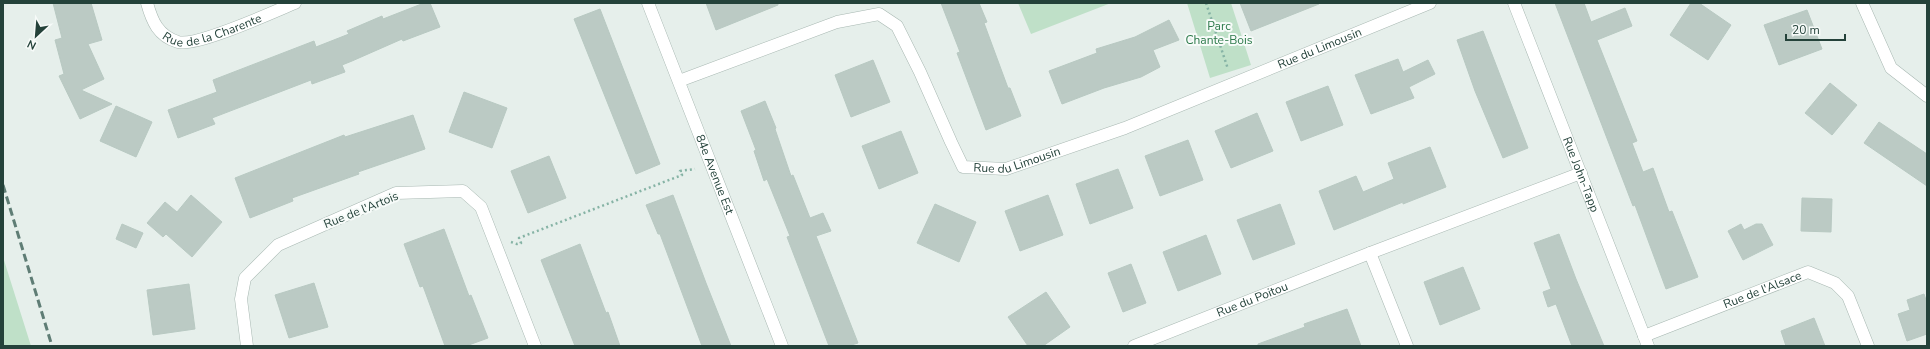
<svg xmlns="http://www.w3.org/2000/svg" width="1930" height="349" viewBox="0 0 1930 349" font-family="'Nunito Sans',sans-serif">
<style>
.green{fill:#bfe0c8}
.building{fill:#bbcac4;stroke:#b8c9c2}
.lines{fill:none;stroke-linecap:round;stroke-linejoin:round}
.minor-casing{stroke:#a8b8b2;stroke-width:13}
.path{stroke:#86b3a5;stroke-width:2.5;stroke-dasharray:2 3;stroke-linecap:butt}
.minor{stroke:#fff;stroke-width:12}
.rail{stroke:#5f7d75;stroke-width:3;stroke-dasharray:8 4;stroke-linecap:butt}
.labels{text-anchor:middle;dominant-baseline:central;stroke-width:4;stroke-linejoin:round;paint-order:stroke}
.street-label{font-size:12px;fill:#24423a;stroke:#f7fbf9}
.park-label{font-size:12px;fill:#2d7a4b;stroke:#f7fbf9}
</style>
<rect width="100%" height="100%" fill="#e6efeb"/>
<path class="green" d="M1018 3H1111L1031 34Z
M1187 3H1231L1251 65 1210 78Z
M3 257 31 346H3Z"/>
<path class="building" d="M53 3H91L102 40 88 44 104 79 81 90 112 104 80 119 59 76 64 74 55 40 62 38Z
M424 3H430L440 27 403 41 402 39 352 61 342 65 345 72 312 84 311 80 212 118 215 124 178 138 168 110 217 92 213 80 314 41 316 47 349 34 347 31 382 16 383 19Z
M706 3H778V5L716 30Z
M941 3H979L987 22 984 23 1008 88H1010L1021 116 986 130 957 53 960 52Z
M1240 3H1319V4L1251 31Z
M1555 3H1584L1591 22 1625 8 1632 26 1597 40 1637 141 1632 143 1643 172 1653 168 1669 212 1672 211 1698 277 1666 289 1635 205 1633 206Z
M1691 3H1699L1731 25 1708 60 1670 35Z
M600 9 660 164 636 174 574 19Z
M1807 10 1822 49 1779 65 1764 25Z
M1169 20 1179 40 1153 50 1160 67 1141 77 1104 88 1062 104 1049 71 1097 53 1096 49 1135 37Z
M1483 31 1528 148 1503 158 1475 91 1457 40Z
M1398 59 1403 72 1428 60 1435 74 1409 87 1414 98 1371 114 1355 75Z
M873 60 890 102 851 117 835 75Z
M1830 83 1857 105 1832 135 1805 113Z
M1328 86 1343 125 1301 141 1286 102Z
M464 92 507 108 492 148 449 132Z
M765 101 776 128 775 129 791 176 793 175 810 218 823 213 831 231 816 236 858 343 848 346H829L787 237 790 236 767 179 764 181 754 151 756 150 741 111Z
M116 106 152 122 136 157 100 141Z
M1257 113 1273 151 1231 168 1215 131Z
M413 115 425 149 358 172 359 174 292 198 293 201 250 218 235 178 344 135 345 137Z
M1879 122 1927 154V186L1864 143Z
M901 131 918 173 879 189 862 146Z
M1188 140 1203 180 1160 196 1145 156Z
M1430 147 1446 187 1403 204V202L1334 230 1319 191 1356 176 1363 192 1394 179 1388 163Z
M549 156 566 198 528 213 511 171Z
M1118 169 1133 208 1090 224 1076 184Z
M191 195 222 222 192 257 166 234 163 237 147 223 165 202 177 212Z
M673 195 706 283 731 346H702L660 234H658L646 205Z
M1048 195 1063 235 1020 251 1005 211Z
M1802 198 1832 199 1831 232 1801 231Z
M935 204 976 222 959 262 917 243Z
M1280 204 1295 244 1253 260 1237 220Z
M122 224 143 233 136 248 116 239Z
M1741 224 1744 230 1756 224H1762L1773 245 1743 260 1728 231Z
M444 229 469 296 471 295 488 338 466 346H445L423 286 420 287 404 244Z
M1559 234 1576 279 1604 346H1572L1556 304 1548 307 1543 292 1551 289 1534 243Z
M1206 235 1221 274 1178 291 1163 252Z
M580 244 606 313 608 312 620 346H575L541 260Z
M1131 264 1146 303 1123 312 1108 273Z
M1463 267 1480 309 1440 325 1424 282Z
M314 283 328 327 289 338 275 295Z
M189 284 195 329 153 335 147 290Z
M1046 292 1070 327 1043 346H1028L1008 317Z
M1924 294 1927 303V334L1907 341 1898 314 1910 310 1907 300Z
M1347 309 1361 346H1258V344L1305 327 1304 324Z
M1814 318 1825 346H1786L1781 331Z"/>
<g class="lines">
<g class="minor-casing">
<g id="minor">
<path id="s1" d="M147 3C152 21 158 36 178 42 197 47 273 12 295 3"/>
<path id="s2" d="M648 3 782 346"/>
<path id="s3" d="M1514 3 1648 346"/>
<path d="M1862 3 1891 68 1927 96"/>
<path id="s4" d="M679 81 837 22 879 14 897 26 920 72 951 142 963 167 1006 169 1125 128 1430 3"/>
<path d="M1370 253 1407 346"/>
<path id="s5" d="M1644 336 1808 272 1835 283 1848 296 1868 346"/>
<path d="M247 346 241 299 245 278 278 245 396 193 463 191 481 207 535 346"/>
<path id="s6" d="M1134 346 1370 253 1581 173"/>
</g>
</g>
<path class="path" d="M1206 3 1228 69
M511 242 517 244 521 243 519 238 682 175 680 171 695 169"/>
<use href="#minor" class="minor"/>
<path class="rail" d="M3 185 52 346"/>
</g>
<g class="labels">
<g class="street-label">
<text stroke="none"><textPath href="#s1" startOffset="88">Rue de la Charente</textPath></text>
<text stroke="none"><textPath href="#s4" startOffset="768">Rue du Limousin</textPath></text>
<text stroke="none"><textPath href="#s4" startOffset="444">Rue du Limousin</textPath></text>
<text stroke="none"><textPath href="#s3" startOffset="184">Rue John-Tapp</textPath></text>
<text stroke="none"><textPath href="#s2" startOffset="184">84e Avenue Est</textPath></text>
<text transform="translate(361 210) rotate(-22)">Rue de l'Artois</text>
<text stroke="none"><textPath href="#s5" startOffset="127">Rue de l'Alsace</textPath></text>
<text stroke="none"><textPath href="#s6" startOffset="127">Rue du Poitou</textPath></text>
</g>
<g class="park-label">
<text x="1219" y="26">Parc<tspan x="1219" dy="14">Chante-Bois</tspan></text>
</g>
</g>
<rect width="1930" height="349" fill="none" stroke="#24423a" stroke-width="8"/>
<g transform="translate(36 36) rotate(206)" stroke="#f7fbf9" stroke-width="3" paint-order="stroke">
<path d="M0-3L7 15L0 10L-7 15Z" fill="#24423a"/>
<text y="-6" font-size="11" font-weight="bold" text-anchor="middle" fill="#24423a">N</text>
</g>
<path d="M1786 34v6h59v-6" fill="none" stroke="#24423a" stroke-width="2"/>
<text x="1792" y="34" font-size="12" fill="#24423a" stroke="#f7fbf9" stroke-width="3" paint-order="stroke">20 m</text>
</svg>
